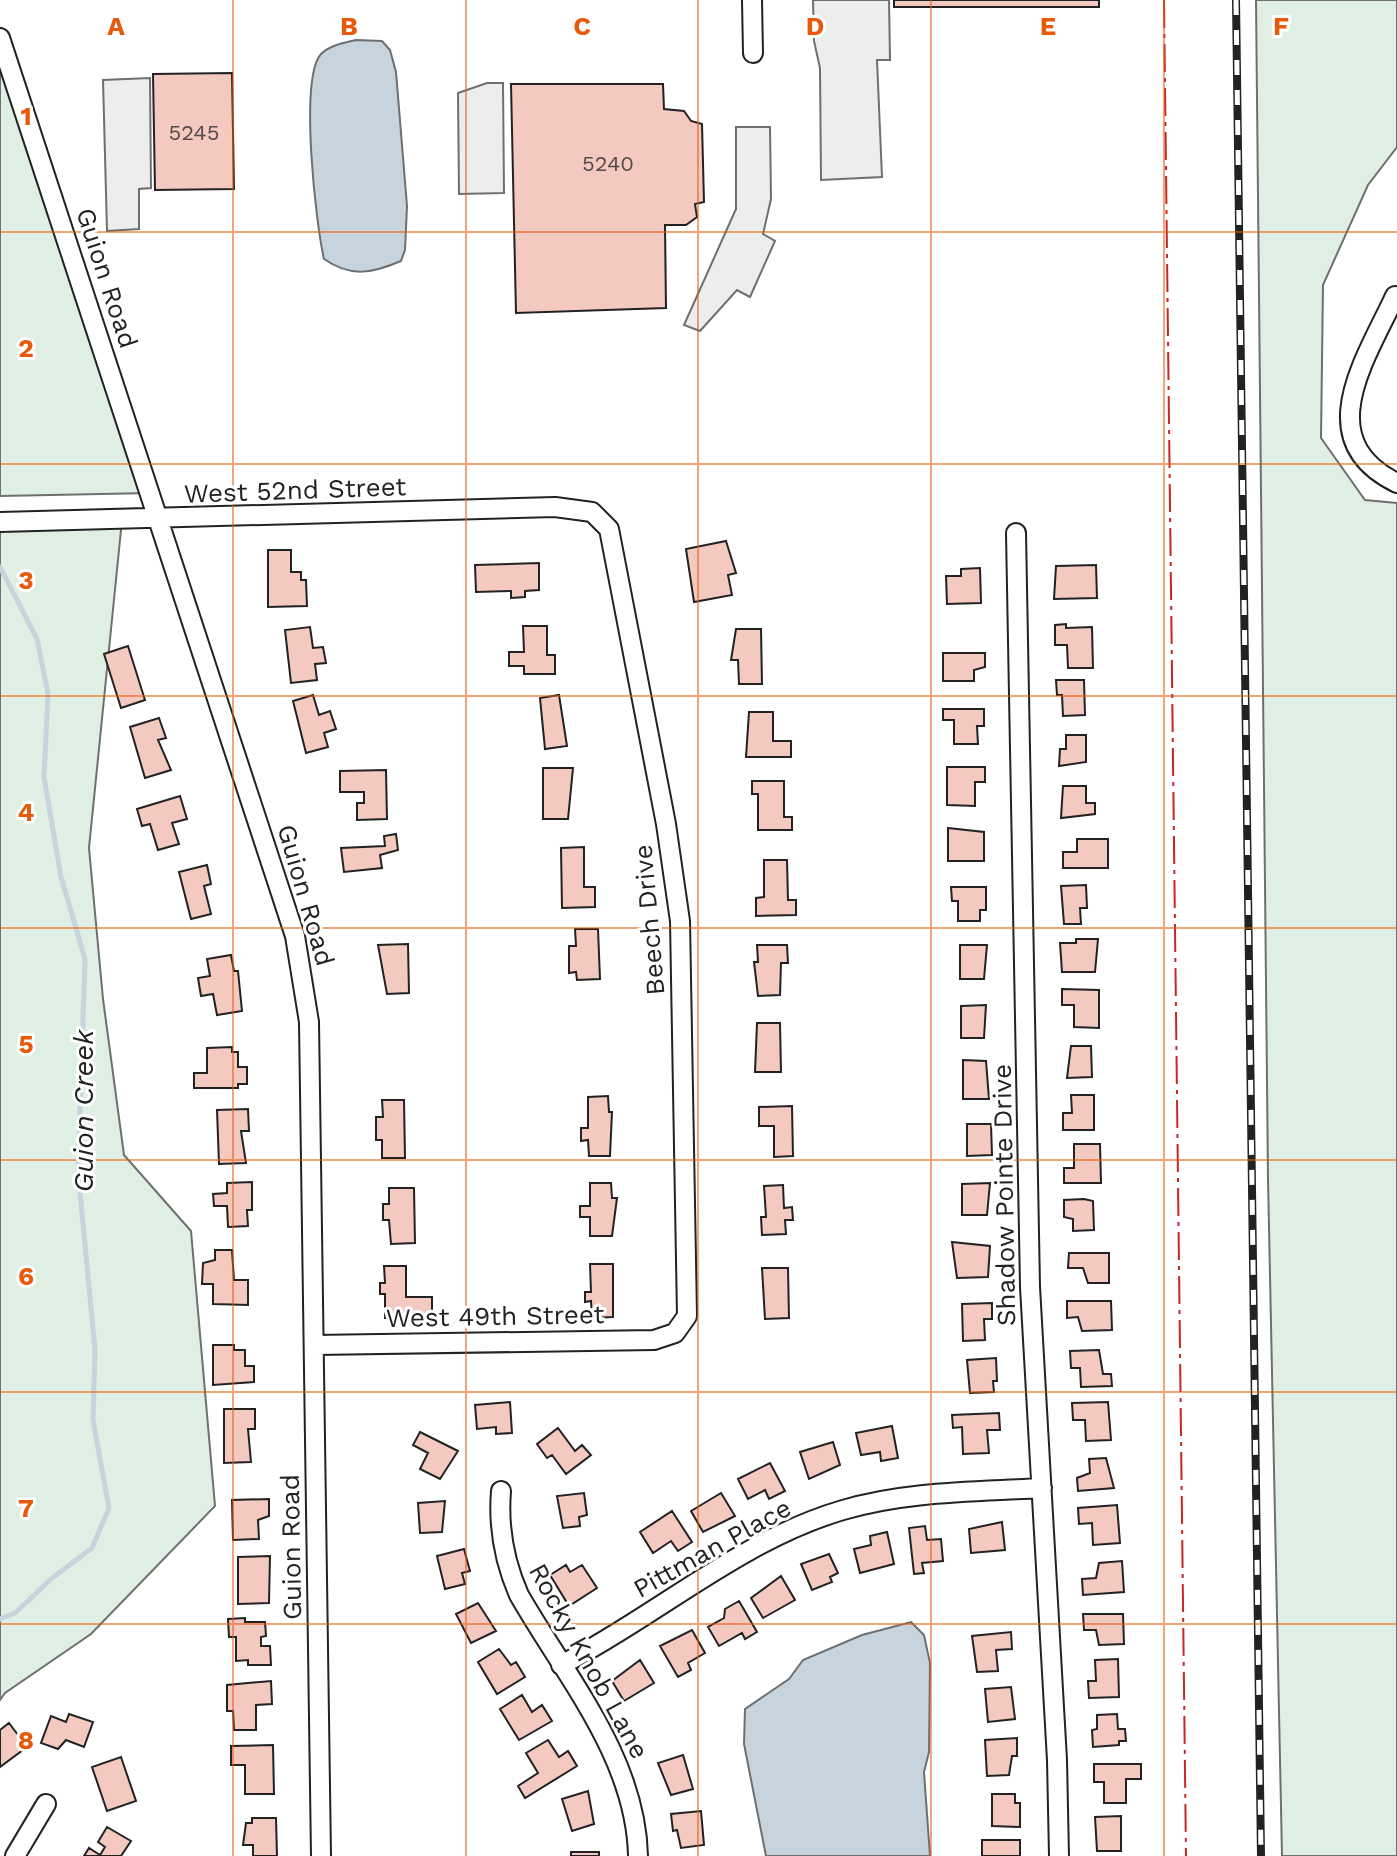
<svg xmlns="http://www.w3.org/2000/svg" width="1397" height="1856" viewBox="0 0 1397 1856" font-family="'Work Sans',sans-serif">
<style>
.green{fill:#e0efe3;stroke:#6f6f6f;stroke-width:2}
.parking{fill:#ededed;stroke:#6f6f6f;stroke-width:2}
.water{fill:#c7d3dd;stroke:#6f6f6f;stroke-width:2}
.lines{fill:none;stroke-linecap:round;stroke-linejoin:round}
.stream{stroke:#c7d3dd;stroke-width:5}
.building{fill:#f3c9c0;stroke:#222;stroke-width:2}
.minor-casing{stroke:#222;stroke-width:22}
.minor{stroke:#fff;stroke-width:18}
.rail-casing{stroke:#222;stroke-width:8}
.rail{stroke:#fff;stroke-width:5;stroke-dasharray:15;stroke-linecap:butt}
.power{stroke:#c62828;stroke-width:2;stroke-dasharray:28 6 4 6;stroke-linecap:butt}
.grid{fill:none;stroke:#e8590c;stroke-width:2;stroke-opacity:0.55}
.labels{text-anchor:middle;dominant-baseline:central;stroke-width:6;stroke-linejoin:round;paint-order:stroke}
.number-label{font-size:22px;fill:#564c4a}
.street-label{font-size:26px;fill:#222;stroke:#fff}
.water-label{font-size:28px;font-style:italic;fill:#222;stroke:#fff}
.grid-label{font-size:26px;text-anchor:middle;font-weight:bold;fill:#e8590c;stroke:#fff;stroke-width:6;stroke-linejoin:round;paint-order:stroke}
</style>
<rect width="100%" height="100%" fill="#fff"/>
<path class="green" d="M1256 0H1397V147L1368 185 1323 285 1321 438 1365 500 1397 503V1856H1282L1268 1179Z
M0 27 151 493 0 496Z
M122 520 89 848 103 999 124 1155 191 1231 215 1506 91 1634 5 1693 0 1700V522Z"/>
<path class="parking" d="M813 0H889L890 60H877L882 177 821 180 820 68 814 41Z
M150 78 151 188 139 189V229L107 231 103 80Z
M487 83H503L504 193 459 194 458 93Z
M736 127H770L771 199 763 234 775 241 750 297 737 290 700 331 684 325 736 209Z"/>
<path class="water" d="M356 40 382 41 390 50 396 72 407 206 405 250 401 261C373 273 351 278 324 259 316 225 299 78 321 54 330 45 344 43 356 40Z
M911 1622 924 1635 930 1663 929 1752 924 1772 930 1856H766L744 1744 745 1709 789 1679 803 1660 862 1635Z"/>
<g class="lines">
<path class="stream" d="M0 567 37 639 48 694 44 777 61 877 85 959 78 1171 95 1350 93 1420 109 1508 92 1548 51 1579 15 1613 0 1619"/>
</g>
<path class="building" d="M894 0H1099V7H894Z
M232 73 234 189 155 190 153 74Z
M511 84H663L664 109 684 111 691 121 702 124 704 202 695 204 697 217 686 225H665L666 308 516 313Z
M726 541 736 573 728 575 732 595 694 602 686 549Z
M268 550H291V572H301V580H306L307 606 268 607Z
M539 563V590L525 591V597L511 598V591L476 592 475 565Z
M1096 565 1097 598 1054 599 1056 566Z
M980 568 981 603 947 604 946 576H961V569Z
M1066 624V628L1092 627 1093 668H1068L1067 645H1055V625Z
M523 626H547V655H555V674H524V666H509V652H524Z
M310 627 313 648 323 647 326 663 315 664 317 680 291 683 285 630Z
M736 629H761L762 684H739L738 660H731Z
M128 646 145 700 121 708 104 654Z
M943 653H985V667L974 670V681H943Z
M1056 680H1084L1085 715 1063 716 1062 695H1057Z
M313 695 319 715 330 711 336 729 324 733 328 747 306 753 293 701Z
M559 695 567 746 545 749 540 698Z
M943 709H984V726H977L978 744H954V720H943Z
M749 712H773V741H791V757H746Z
M159 718 166 738 158 740 171 770 145 778 130 727Z
M1066 735H1086V762L1059 766 1060 749H1066Z
M947 767H985V782H975V806L947 805Z
M543 768H573L568 819H543Z
M386 770 387 819 357 820V803H364V792H340V771Z
M752 781H784V817H792V830H758V794H752Z
M1063 786H1086V803H1095V814L1061 818Z
M180 796 187 819 172 823 179 844 158 850 150 824 142 826 137 809Z
M948 828 984 832V861H948Z
M396 834 398 850 380 855 382 868 344 872 341 848 385 846 384 836Z
M1077 839H1108V868H1063V852H1077Z
M584 847V887H595V907L562 908 561 848Z
M764 860H787L788 900H796V915L756 916V898L764 897Z
M207 865 211 884 204 886 211 914 191 919 179 872Z
M1086 885 1087 908H1080L1081 924H1064L1061 886Z
M951 887H986V910H980V921H958V901H952Z
M575 929H598L600 979 577 980 576 972 569 973V946H576Z
M1076 939H1098L1095 972H1062L1060 943H1076Z
M408 944 409 993 387 994 378 945Z
M757 945H787L788 963H781L780 995 758 996 754 962H758Z
M960 945H987L984 979H960Z
M231 955 234 971H238L242 1011 217 1015 213 994 201 996 198 978 210 976 207 959Z
M1062 989 1099 990V1028L1074 1027V1005H1062Z
M986 1005 984 1038H961V1006Z
M757 1023H780L781 1072H755Z
M1071 1046H1091L1092 1077 1067 1078Z
M232 1047V1052H238V1067H247V1084H238V1088H194V1073H207V1048Z
M963 1060 986 1061 989 1099H963Z
M1071 1095H1094V1130H1063V1113H1072Z
M608 1096 609 1112H612L610 1156H589L588 1140 581 1141V1128H588V1097Z
M382 1100H404L405 1158H382V1140H376V1117H383Z
M792 1106 793 1156 774 1157V1126H759V1107Z
M248 1109 249 1131H241L246 1163 219 1164 217 1110Z
M967 1124H991L992 1155 967 1156Z
M1074 1144H1100L1101 1183H1064V1168H1074Z
M252 1182V1210H247L248 1226 228 1227 227 1206H214L213 1194 227 1193V1183Z
M590 1183H611L612 1198H617L612 1236H590V1217H580V1206H590Z
M990 1183 987 1215H962V1184Z
M783 1185 784 1208 792 1207 793 1220H785L786 1234 762 1235 761 1217H766L764 1186Z
M389 1188H414L415 1243 391 1244 389 1220H383V1204H389Z
M1084 1199 1093 1201 1094 1230 1073 1231V1219L1064 1217V1200Z
M952 1242 990 1246 988 1277 957 1278Z
M215 1250H232L234 1280H248V1305L213 1304V1284H202L203 1263 215 1260Z
M1069 1253H1109V1283H1088L1083 1268H1068Z
M590 1264H613V1317L592 1318 591 1301 585 1302V1292H591Z
M384 1266H406V1297H432V1317L385 1318V1294H380V1283H385Z
M762 1268H788L789 1318 765 1319Z
M1067 1301H1111L1112 1330 1082 1331 1078 1317 1067 1318Z
M992 1303V1319H984L985 1340 963 1341 962 1304Z
M213 1345H234V1350H245V1366H254V1382L213 1385Z
M1099 1350 1103 1374H1111L1112 1386 1081 1387 1080 1368H1071L1070 1351Z
M996 1358 997 1381H993L994 1392 970 1393 967 1360Z
M510 1402 512 1433 496 1434V1427L477 1429 475 1405Z
M1108 1402 1111 1440 1086 1441 1085 1420H1073L1072 1403Z
M224 1409H255V1429H248L251 1462 224 1463Z
M999 1413 1000 1430H987L989 1453 963 1454 962 1427 953 1428 952 1415Z
M892 1426 898 1458 881 1461 880 1452 861 1455 856 1433Z
M558 1428 575 1451 582 1445 591 1455 566 1474 552 1455 547 1458 537 1444Z
M420 1432 458 1451 440 1479 420 1469 428 1453 413 1445Z
M833 1442 840 1465 809 1479 800 1452Z
M1106 1458 1114 1488 1078 1491 1077 1478 1090 1473 1089 1459Z
M770 1463 785 1491 769 1499 765 1490 748 1499 738 1479Z
M584 1493 587 1515 579 1517 580 1526 563 1528 557 1496Z
M721 1493 735 1516 703 1532 691 1511Z
M269 1499V1516L258 1520 259 1539 233 1540 232 1500Z
M445 1501 442 1532 420 1533 418 1503Z
M1117 1505 1120 1543 1093 1545 1092 1523 1079 1524 1078 1508Z
M672 1511 692 1542 678 1551 671 1541 653 1553 640 1532Z
M1002 1522 1005 1550 971 1553 969 1529Z
M925 1526 927 1540 941 1539 943 1561 922 1563 924 1573 914 1574 909 1528Z
M887 1532 894 1564 860 1573 854 1549 871 1545 870 1536Z
M464 1549 470 1571 462 1573 465 1584 445 1589 437 1556Z
M829 1554 838 1573 830 1577 832 1582 812 1590 801 1564Z
M270 1556 269 1603 238 1604V1557Z
M1122 1561 1124 1592 1083 1595 1082 1579 1096 1578 1099 1563Z
M566 1565 570 1572 582 1565 597 1588 569 1606 550 1575Z
M781 1576 795 1600 763 1618 751 1598Z
M739 1601 757 1632 745 1639 742 1633 719 1646 708 1627 724 1618 725 1609Z
M478 1603 496 1631 471 1643 456 1614Z
M1083 1614H1123L1124 1644 1099 1645 1096 1630H1084Z
M245 1618V1622H265L266 1636 261 1637V1646H270L271 1665H248V1660L236 1661V1637H229L228 1619Z
M692 1630 705 1653 688 1663 691 1670 678 1677 660 1646Z
M1011 1632 1012 1649 996 1650 998 1671 977 1672 972 1636Z
M499 1649 511 1665 516 1662 525 1677 497 1694 478 1662Z
M1118 1659 1119 1697 1089 1698 1088 1681H1096L1095 1660Z
M640 1660 654 1683 624 1701 612 1681Z
M271 1681 272 1704 256 1705V1730H234L233 1711H227V1685Z
M1011 1687 1015 1719 988 1722 985 1689Z
M522 1695 532 1712 542 1705 552 1721 519 1740 500 1709Z
M69 1714 93 1722 84 1747 66 1740 58 1749 41 1743 51 1716 66 1722Z
M1117 1714 1118 1729H1125L1126 1741H1119V1745L1093 1747 1092 1730 1097 1729V1715Z
M9 1723 27 1747 0 1767V1730Z
M1017 1738V1756H1012L1009 1775 987 1776 985 1740Z
M548 1740 559 1757 568 1751 577 1766 525 1798 518 1786 538 1773 526 1753Z
M273 1745 274 1794H245V1765H231V1746Z
M683 1755 693 1789 671 1795 658 1763Z
M121 1757 136 1801 107 1811 92 1767Z
M1094 1764H1141V1779H1126V1803H1104V1782H1094Z
M588 1791 594 1824 572 1831 562 1799Z
M992 1794H1015V1803H1020V1827L992 1826Z
M701 1811 704 1845 681 1848 677 1830 673 1831 671 1814Z
M1121 1816V1851H1097L1095 1817Z
M252 1818H276L277 1856H253V1845H243L246 1823H252Z
M107 1827 131 1841 121 1856H84L89 1848 100 1855 105 1847 98 1842Z
M982 1840H1020V1856H982Z
M571 1852H599V1856H571Z"/>
<g class="lines">
<g class="minor-casing">
<path id="minor" d="M752 0 753 53
M0 38 295 936 309 1022 321 1856
M1395 296C1366 359 1309 440 1397 483
M0 522 555 507 592 512 609 529 666 824 680 921 687 1316 675 1333 654 1340 315 1345
M1016 533 1030 1287 1057 1760 1059 1856
M501 1491C498 1528 504 1561 519 1595 566 1677 636 1758 638 1856
M561 1665C655 1617 740 1540 843 1510 907 1491 975 1492 1042 1488
M15 1856 46 1804"/>
</g>
<use href="#minor" class="minor"/>
<g class="rail-casing">
<path id="rail" d="M1236 0 1261 1856"/>
</g>
<use href="#rail" class="rail"/>
<path class="power" d="M1164 0 1186 1856"/>
</g>
<path class="grid" d="M233 0V1856M466 0V1856M698 0V1856M931 0V1856M1164 0V1856M0 232H1397M0 464H1397M0 696H1397M0 928H1397M0 1160H1397M0 1392H1397M0 1624H1397"/>
<g class="labels">
<g class="number-label">
<text x="194" y="132">5245</text>
<text x="608" y="163">5240</text>
</g>
<g class="street-label">
<text transform="translate(107 278) rotate(72)">Guion Road</text>
<text transform="translate(295 490) rotate(-2)">West 52nd Street</text>
<text transform="translate(306 895) rotate(74)">Guion Road</text>
<text transform="translate(649 920) rotate(-95)">Beech Drive</text>
<text transform="translate(1004 1195) rotate(-91)">Shadow Pointe Drive</text>
<text transform="translate(495 1316) rotate(-1)">West 49th Street</text>
<text transform="translate(291 1547) rotate(-91)">Guion Road</text>
<text transform="translate(712 1548) rotate(-29)">Pittman Place</text>
<text transform="translate(589 1661) rotate(61)">Rocky Knob Lane</text>
</g>
<g class="water-label">
<text transform="translate(83 1111) rotate(-90)">Guion Creek</text>
</g>
</g>
<g class="grid-label">
<text x="116" y="35">A</text>
<text x="349" y="35">B</text>
<text x="582" y="35">C</text>
<text x="815" y="35">D</text>
<text x="1048" y="35">E</text>
<text x="1281" y="35">F</text>
<text x="26" y="125">1</text>
<text x="26" y="357">2</text>
<text x="26" y="589">3</text>
<text x="26" y="821">4</text>
<text x="26" y="1053">5</text>
<text x="26" y="1285">6</text>
<text x="26" y="1517">7</text>
<text x="26" y="1749">8</text>
</g>
</svg>
